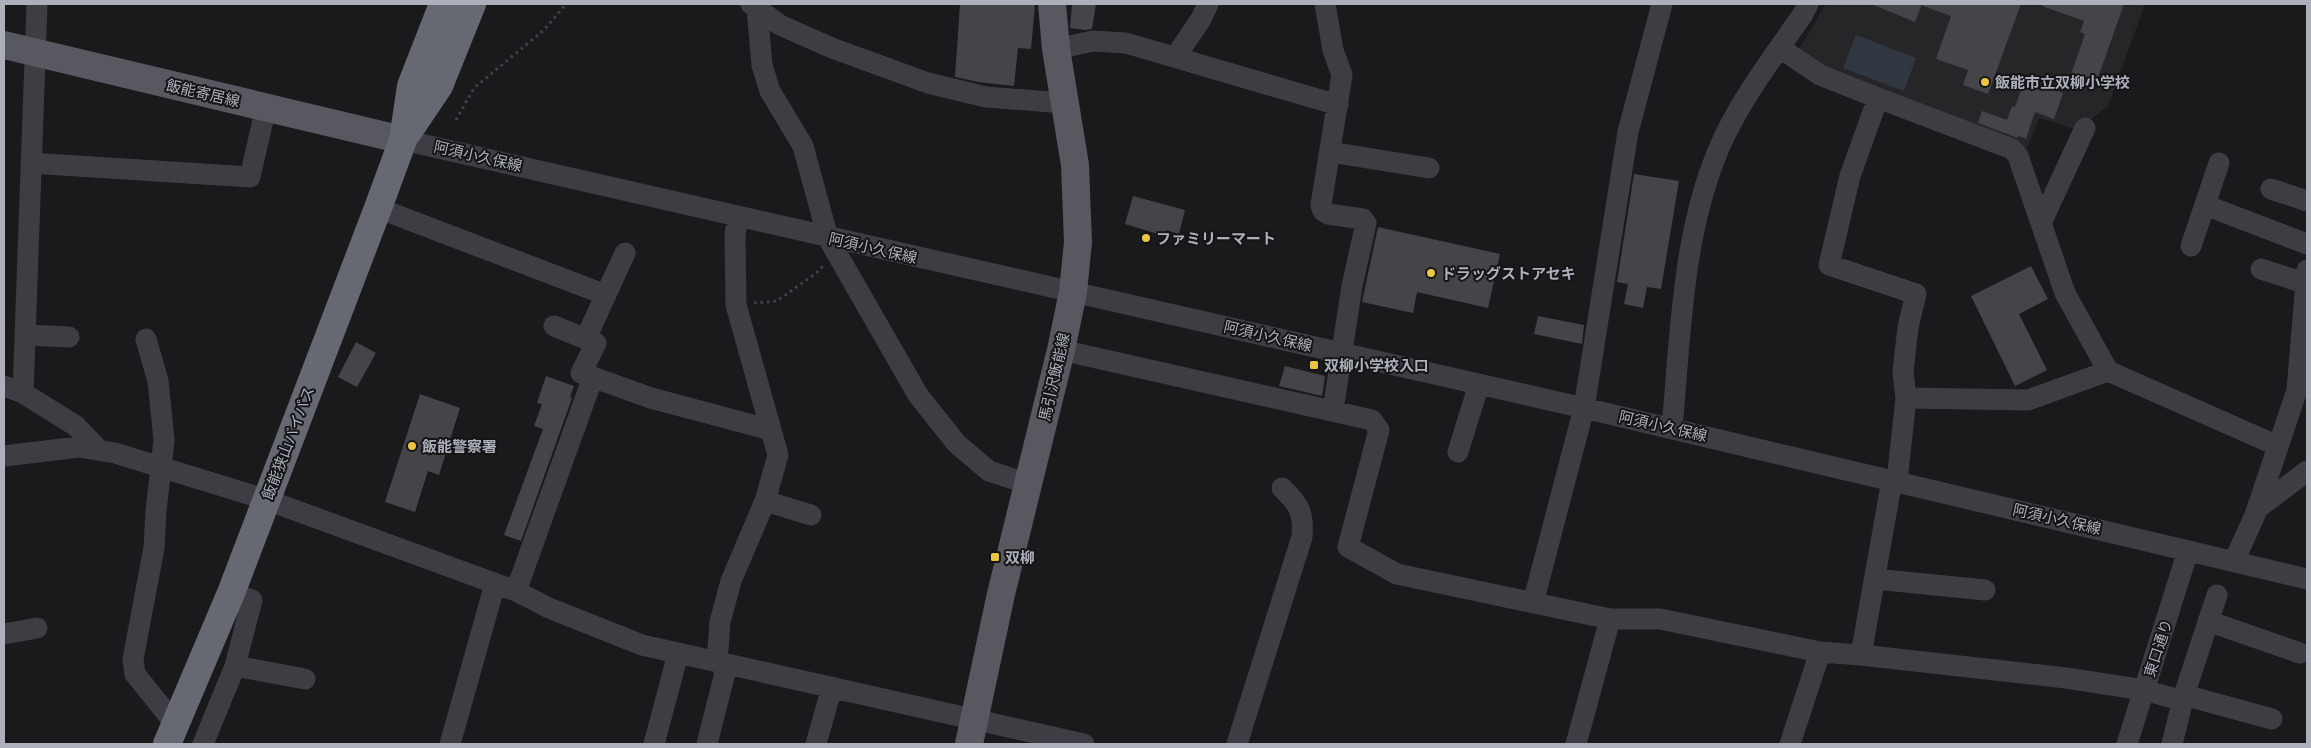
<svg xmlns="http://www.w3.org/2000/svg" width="2311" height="748" viewBox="0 0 2311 748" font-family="'Public Sans','Noto Sans JP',sans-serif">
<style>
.built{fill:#262629}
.water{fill:#303740}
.building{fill:#444549}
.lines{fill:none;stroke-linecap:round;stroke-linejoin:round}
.path{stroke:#414248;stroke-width:3;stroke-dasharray:2.5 4;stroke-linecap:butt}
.minor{stroke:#3d3d43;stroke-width:21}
.major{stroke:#575860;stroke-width:28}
.highway{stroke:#676972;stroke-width:28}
.poi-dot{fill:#ebc643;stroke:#151517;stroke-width:2}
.labels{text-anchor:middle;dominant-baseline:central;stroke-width:4;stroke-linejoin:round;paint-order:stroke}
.poi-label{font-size:15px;font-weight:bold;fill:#adb0bb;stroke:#151517;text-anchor:start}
.street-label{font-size:15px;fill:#adb0bb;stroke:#151517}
</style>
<rect width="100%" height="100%" fill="#1a1a1c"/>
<path class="built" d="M1826 4H2145L2108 106 2078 130 2039 118 2027 149 1822 70 1801 54 1800 48Z"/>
<path class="water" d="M1856 35 1916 58 1904 91 1843 68Z"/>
<path class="building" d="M960 4H1035L1031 49 1018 48 1014 86 978 82 955 77Z
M1072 4H1096L1092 29 1084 30 1070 28Z
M1871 4H1922L1915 22Z
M1923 4H2021L1988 94 1963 85 1968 70 1936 59 1951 16 1923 6Z
M2042 4H2124L2094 89 2069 80 2085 34 2080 32 2084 21 2042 6Z
M2025 79 2063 93 2054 119 2035 112 2026 139 2018 136V138L1978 123 1982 111 2007 120 2012 106 2015 107Z
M1634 174 1679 181 1661 289 1647 287 1643 308 1624 304 1628 284 1617 282Z
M1133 196 1185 210 1179 234 1166 230 1165 236 1125 224Z
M1378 227 1500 254 1488 308 1417 292 1413 313 1362 302Z
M2031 266 2048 299 2019 314 2047 370 2015 386 1971 296Z
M1538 316 1584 325 1582 344 1534 334Z
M356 342 376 353 357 387 338 377Z
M1285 366 1325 376 1322 396 1279 386Z
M546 376 574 386 570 397 572 398 521 541 504 535 543 429 534 426 542 404 537 403Z
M420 394 460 408 439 475 428 471 415 512 385 502Z"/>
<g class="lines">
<path class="path" d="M456 120 474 88 544 30 566 4
M754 303 777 301 815 274 823 266"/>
<path class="minor" d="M37 4 23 393 76 426 98 449
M751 4 780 25 832 48 928 83 986 97 1065 103
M1325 4 1333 50 1342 75 1321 205 1323 211 1328 214 1363 219 1366 223 1352 286 1333 410
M757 9 762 65 770 91 803 146 828 238 918 395 957 444 989 471 1029 484
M1780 48 1820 75 1878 98 1850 176 1829 265 1916 294 1908 327 1903 372 1906 398 1897 481
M1056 49 1093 41 1126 43 1338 105
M1176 56 1201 19 1208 4
M1878 98 2012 149 2018 156 2065 293 2108 371 2278 446
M403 140 1584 408 2307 579
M1330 152 1429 168
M31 163 250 177 266 107
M2271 189 2307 201
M2205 205 2307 244
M378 208 606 295
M2041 223 2085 128
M2191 246 2219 163
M2261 269 2304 283
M554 326 596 343 581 373 651 398 771 430
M26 335 69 337
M586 338 625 253
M146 339 158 381 164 440 156 511 154 548 133 659 135 674 176 725
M1061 350 1372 420 1379 430 1348 547 1397 574 1610 619H1660L1820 652 1861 655 2066 678 2144 690 2183 701
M4 386 23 393
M1906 398 2028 400 2108 371
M1672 428C1681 331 1682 225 1725 135 1746 92 1776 53 1803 14L1808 4
M1458 452 1479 384
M4 456 79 447 115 453 267 500 516 591 549 608 642 645 1084 744
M765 501 811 515
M2258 508 2307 471
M2234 561 2255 515 2297 390 2307 270
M1875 579 1985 590
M516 591 593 377
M1533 603 1584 408 1628 132 1662 4
M2208 621 2300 653
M4 634 37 628
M1861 655 1892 480
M717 663 720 622 731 581 765 501 778 455 736 305 735 235 738 216
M235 666 305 679
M2184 695 2272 719
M203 744 235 666 252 600 231 593
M450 744 495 584
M654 744 678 654
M707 744 727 665
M816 744 832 687
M1237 744 1302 537C1304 513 1299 504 1282 488
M1576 744 1610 619
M1790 744 1820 652
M2127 744 2188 551
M2172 744 2184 695 2217 595"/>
<path class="major" d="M4 45 403 140
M969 744 1001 594 1061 350 1073 292 1078 242 1075 165 1056 49 1052 4"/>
<path class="highway" d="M408 132 439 86 472 4
M167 744 231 593 378 208 403 140 411 86 443 4"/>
</g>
<g class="poi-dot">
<circle cx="1985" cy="82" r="5"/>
<circle cx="1146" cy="238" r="5"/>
<circle cx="1431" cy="273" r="5"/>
<rect x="1309" y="360" width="10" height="10" rx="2.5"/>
<circle cx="412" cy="446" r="5"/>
<rect x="990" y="552" width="10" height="10" rx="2.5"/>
</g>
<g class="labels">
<g class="poi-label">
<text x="1995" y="82">飯能市立双柳小学校</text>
<text x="1156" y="238">ファミリーマート</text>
<text x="1441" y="273">ドラッグストアセキ</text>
<text x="1324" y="365">双柳小学校入口</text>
<text x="422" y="446">飯能警察署</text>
<text x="1005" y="557">双柳</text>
</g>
<g class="street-label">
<text transform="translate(203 93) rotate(13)">飯能寄居線</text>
<text transform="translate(478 156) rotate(13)">阿須小久保線</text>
<text transform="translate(873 248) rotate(13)">阿須小久保線</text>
<text transform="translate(1268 336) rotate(13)">阿須小久保線</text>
<text transform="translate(1054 377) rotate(-77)">馬引沢飯能線</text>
<text transform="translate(1663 426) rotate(13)">阿須小久保線</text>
<text transform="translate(288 443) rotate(-69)">飯能狭山バイパス</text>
<text transform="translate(2057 519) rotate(13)">阿須小久保線</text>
<text transform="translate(2158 648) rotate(-72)">東口通り</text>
</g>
</g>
<rect width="2311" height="748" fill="none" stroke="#adb0bb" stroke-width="10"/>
</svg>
